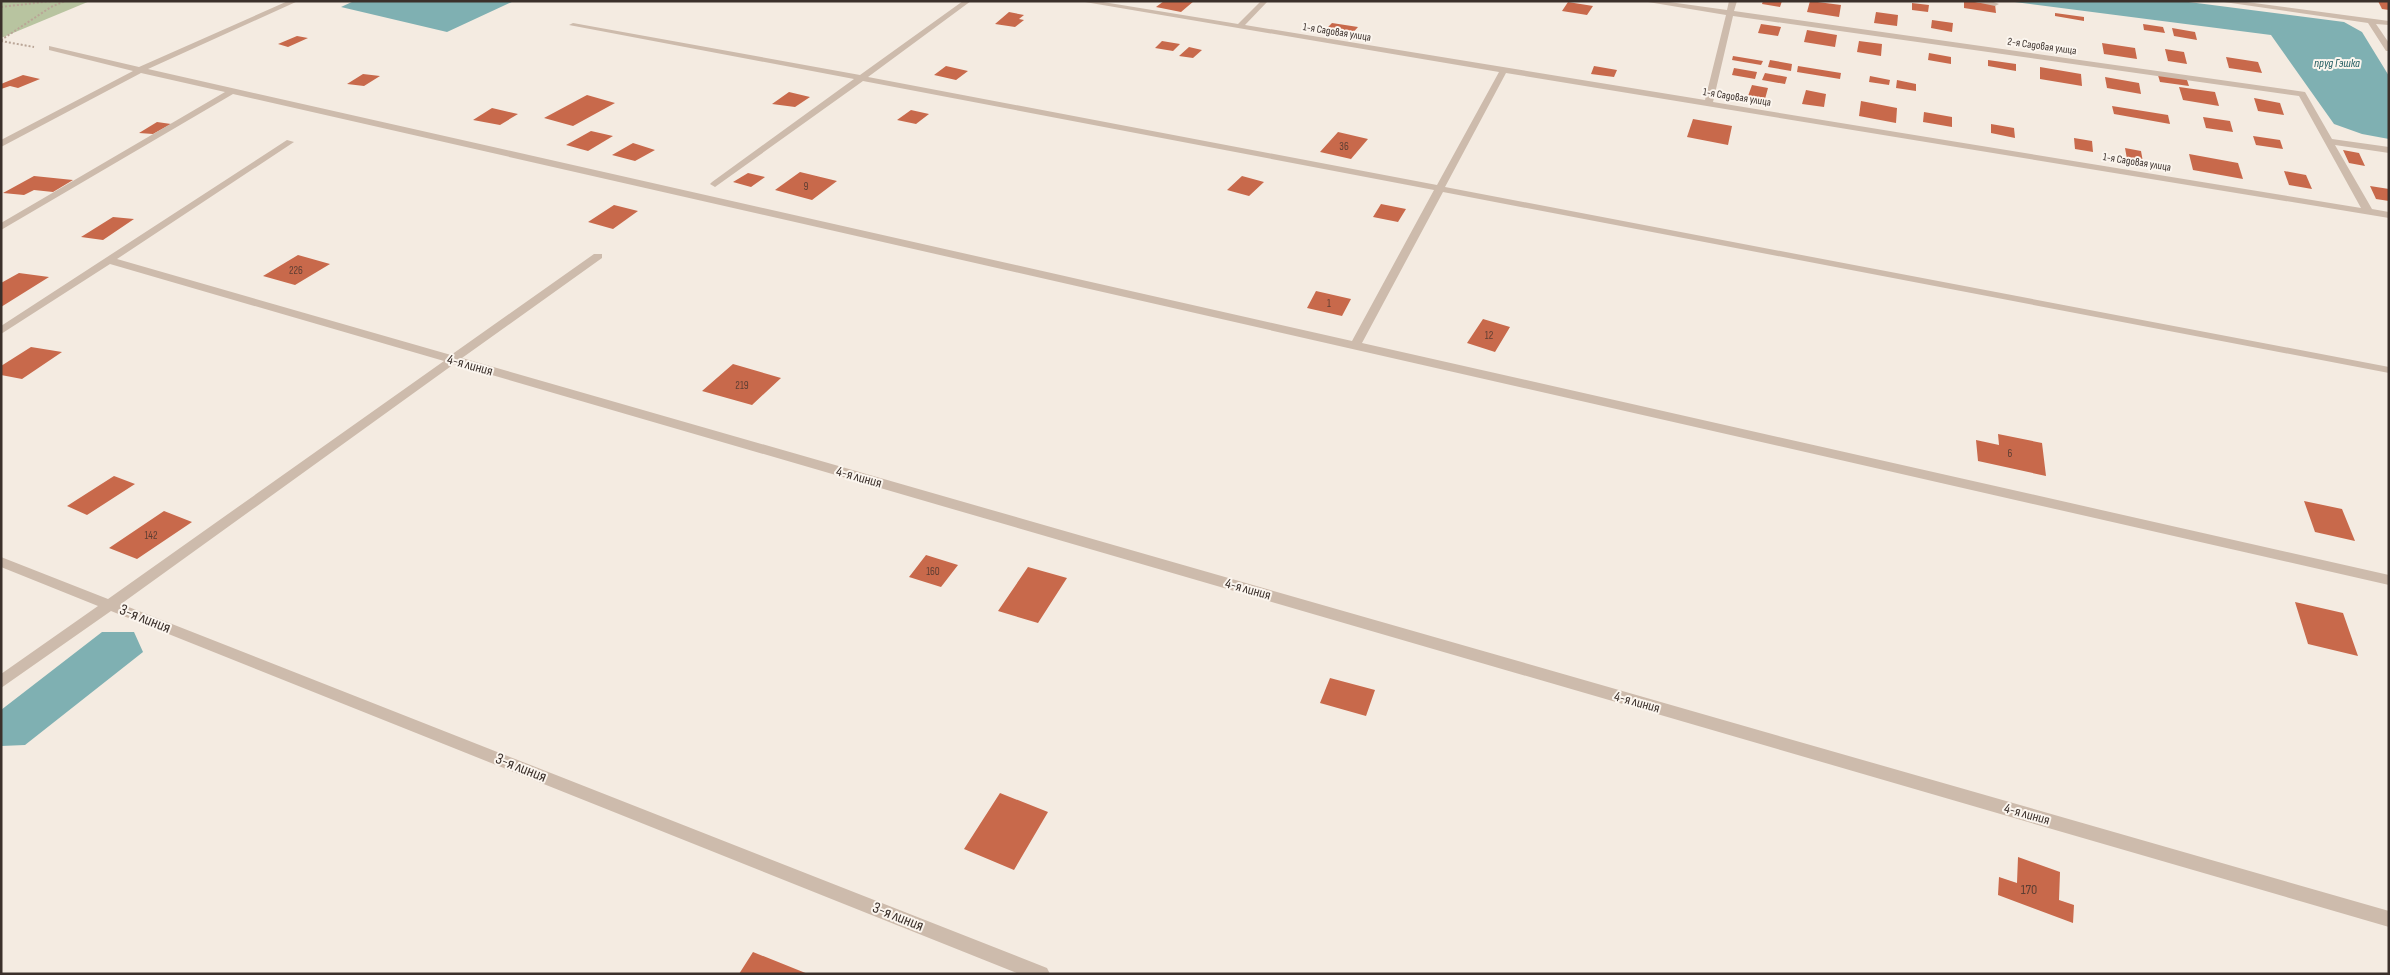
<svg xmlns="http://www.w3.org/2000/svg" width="2390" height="975" viewBox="0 0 2390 975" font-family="'Sofia Sans Condensed',sans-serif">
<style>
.green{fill:#b8c4a0}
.water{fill:#7fb0b2}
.building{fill:#c8694b}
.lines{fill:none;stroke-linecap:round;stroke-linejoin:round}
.path{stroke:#b9a596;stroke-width:2;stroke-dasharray:2 2;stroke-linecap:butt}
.minor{fill:#cdbbac;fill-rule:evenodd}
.labels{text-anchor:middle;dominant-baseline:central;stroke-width:4;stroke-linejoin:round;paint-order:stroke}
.far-street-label{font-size:11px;fill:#3b302b;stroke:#fbf5ee}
.number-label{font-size:11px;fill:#5e3e33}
.far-water-label{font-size:12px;font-style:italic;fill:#1f5a5e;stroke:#fbf5ee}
.street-label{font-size:14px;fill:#3b302b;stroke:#fbf5ee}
.near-number-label{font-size:14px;fill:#5e3e33}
.near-street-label{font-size:16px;fill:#3b302b;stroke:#fbf5ee}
</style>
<rect width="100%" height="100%" fill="#f4ebe1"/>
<path class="green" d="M1 1H90L1 38Z"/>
<path class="water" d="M354 1H514L447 32 341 7Z
M2007 1H2181L2344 22 2362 32 2389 76V139L2362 134 2334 124 2271 35Z
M102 632H134L143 652 25 745 1 746V710Z"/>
<path class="building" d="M1164 1H1194L1181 12 1156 7Z
M1763 1H1782L1780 7 1762 4Z
M1810 1 1841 5 1839 17 1807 12Z
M1964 1 1995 4 1996 13 1964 8Z
M2378 1H2389V10L2382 9Z
M1568 2 1593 6 1587 15 1562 11Z
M1912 3 1929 5 1928 12 1912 10Z
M1009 12 1024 15 1019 19 1024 20 1015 27 995 24Z
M1876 12 1898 15 1897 26 1874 23Z
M2055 13 2084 17V21L2055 16Z
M1932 20 1953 23 1952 32 1931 28Z
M1332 23 1358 27 1349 37 1323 32Z
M1761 24 1781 27 1778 36 1758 33Z
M2143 24 2163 27 2165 33 2144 30Z
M2172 28 2195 32 2197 40 2174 36Z
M1807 30 1837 35 1835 47 1804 42Z
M297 36 308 38 288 47 278 44Z
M1162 41 1180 44 1173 51 1155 48Z
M1859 41 1882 44 1881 56 1857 52Z
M2102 43 2135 48 2137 59 2104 54Z
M1189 47 1202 50 1193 58 1179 56Z
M2165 49 2184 52 2187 64 2168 61Z
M1929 53 1951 57V64L1928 60Z
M1733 56 1763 61 1761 65 1732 60Z
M2226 57 2258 62 2262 73 2229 68Z
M1770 60 1792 64 1791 71 1768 67Z
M1988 60 2016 64V71L1988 66Z
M946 66 968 71 956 80 934 75Z
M1594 66 1617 70 1614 77 1591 74Z
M1798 66 1841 73 1840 79 1797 72Z
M2040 67 2081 74 2082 86 2040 79Z
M1734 68 1757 72 1755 79 1732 75Z
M2157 72 2186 77 2189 86 2160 82Z
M1765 73 1787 77 1785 84 1762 80Z
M363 74 380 76 364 86 347 84Z
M23 75 40 79 18 88 10 86 1 89V84Z
M1870 76 1890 80 1889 85 1869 82Z
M2105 77 2139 83 2141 94 2107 88Z
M1897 80 1916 84V91L1896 88Z
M1752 85 1768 88 1765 99 1748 96Z
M2179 87 2215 92 2219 106 2183 100Z
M1806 90 1826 94 1824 107 1802 104Z
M789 92 810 97 795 107 772 104Z
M587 95 615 103 573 126 544 118Z
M2254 98 2280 103 2284 115 2258 111Z
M1861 101 1897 108 1896 123 1859 116Z
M2112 106 2168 115 2170 124 2114 114Z
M492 108 518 114 500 125 473 120Z
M911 110 929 114 916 124 897 120Z
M1924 112 1952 117V127L1923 122Z
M2203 117 2230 121 2233 132 2206 128Z
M1693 119 1732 126 1728 145 1687 137Z
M157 122 171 124 153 134 139 133Z
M1991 124 2014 128 2015 138 1991 133Z
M591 131 613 136 588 151 566 145Z
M1338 132 1368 139 1351 159 1320 152Z
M2253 136 2280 140 2283 149 2256 145Z
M2074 138 2092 141 2093 152 2075 149Z
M633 143 655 150 635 161 612 155Z
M2125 148 2141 151 2143 162 2127 159Z
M2343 150 2359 153 2365 166 2349 163Z
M2189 154 2238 163 2243 179 2193 170Z
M2284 171 2306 175 2312 189 2289 185Z
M800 172 837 181 812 200 775 190Z
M748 173 765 177 751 187 733 182Z
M34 176 73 180 53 192 34 190 24 195 3 193Z
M1242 176 1264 182 1249 196 1227 190Z
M2370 186 2389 189V201L2376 199Z
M1381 204 1406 209 1398 222 1373 217Z
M614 205 638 211 613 229 588 222Z
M113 217 134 219 103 240 81 237Z
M298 255 330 264 295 285 263 276Z
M19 273 49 277 1 307V283Z
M1316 291 1351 299 1342 316 1307 308Z
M1483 319 1510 327 1495 352 1467 343Z
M31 347 62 352 22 379 1 375V366Z
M733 364 781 378 752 405 702 391Z
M1998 434 2042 443 2046 476 1978 461 1976 440 1999 445Z
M114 476 135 484 87 515 67 506Z
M2304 501 2342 509 2355 541 2315 532Z
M164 511 192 522 137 559 109 548Z
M926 555 958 565 941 587 909 577Z
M1028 567 1067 578 1038 623 998 611Z
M2295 602 2343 613 2358 656 2308 644Z
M1330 678 1375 690 1366 716 1320 703Z
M1000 793 1048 812 1014 870 964 849Z
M2018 857 2060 872 2059 900 2074 905 2073 923 1998 895 1999 877 2017 883Z
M753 952 808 974H739Z"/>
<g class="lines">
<path class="path" d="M1 7 52 1
M1 40 51 7 65 1
M1 41 34 47"/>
<path class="minor" d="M288 1H298L148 69 1352 341 1434 190 863 81 715 187 710 184 712 182 854 79 569 25 573 23 860 75 963 1H971L868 77 1437 185 1499 72 1079 1H1097L1238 24 1261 1H1268L1245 25 1705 100 1726 15 1642 1H1662L1727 10 1729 1H1737L1734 11 2305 92 2332 139 2389 147V153L2335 145 2372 209 2389 212V218L1506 73 1445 187 2389 367V373L1443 192 1362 343 2389 575V585L233 94 1 230V223L225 92 141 73 1 147V140L133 71 49 50V46L139 67ZM1733 16 2299 96 2361 208 1713 102Z
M1971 1H1991L1999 4 1995 6Z
M2217 1H2239L2389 21V25L2376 24 2389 43V51H2386L2368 23Z
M287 140 294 142 117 259 451 355 594 254H602V258L462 358 2389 911V927L454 364 121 604 1047 968 1050 974H1019L111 611 1 688V674L98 606 1 567V557L108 599 444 361 110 264 1 334V326Z"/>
</g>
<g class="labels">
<g class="far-street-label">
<text transform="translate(1337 32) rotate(9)">1-я Садовая улица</text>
<text transform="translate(2042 46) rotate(8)">2-я Садовая улица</text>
<text transform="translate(1737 97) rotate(9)">1-я Садовая улица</text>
<text transform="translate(2137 162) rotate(9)">1-я Садовая улица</text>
</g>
<g class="number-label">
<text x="1344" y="146">36</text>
<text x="806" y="186">9</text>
<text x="296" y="270">226</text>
<text x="1329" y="303">1</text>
<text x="1489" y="335">12</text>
<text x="742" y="385">219</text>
<text x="2010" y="453">6</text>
<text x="151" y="535">142</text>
<text x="933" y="571">160</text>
</g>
<g class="far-water-label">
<text x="2337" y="63">пруд Гэшка</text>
</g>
<g class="street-label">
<text transform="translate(470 365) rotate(16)">4-я линия</text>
<text transform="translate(859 477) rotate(16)">4-я линия</text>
<text transform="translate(1248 589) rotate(16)">4-я линия</text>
<text transform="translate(1637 702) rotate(16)">4-я линия</text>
<text transform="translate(2027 814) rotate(16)">4-я линия</text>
</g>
<g class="near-number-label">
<text x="2029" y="889">170</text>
</g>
<g class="near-street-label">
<text transform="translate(145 619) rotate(22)">3-я линия</text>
<text transform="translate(521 768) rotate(22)">3-я линия</text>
<text transform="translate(898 917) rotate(22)">3-я линия</text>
</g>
</g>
<rect width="2390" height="975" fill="none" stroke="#3b302b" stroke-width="5"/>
</svg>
